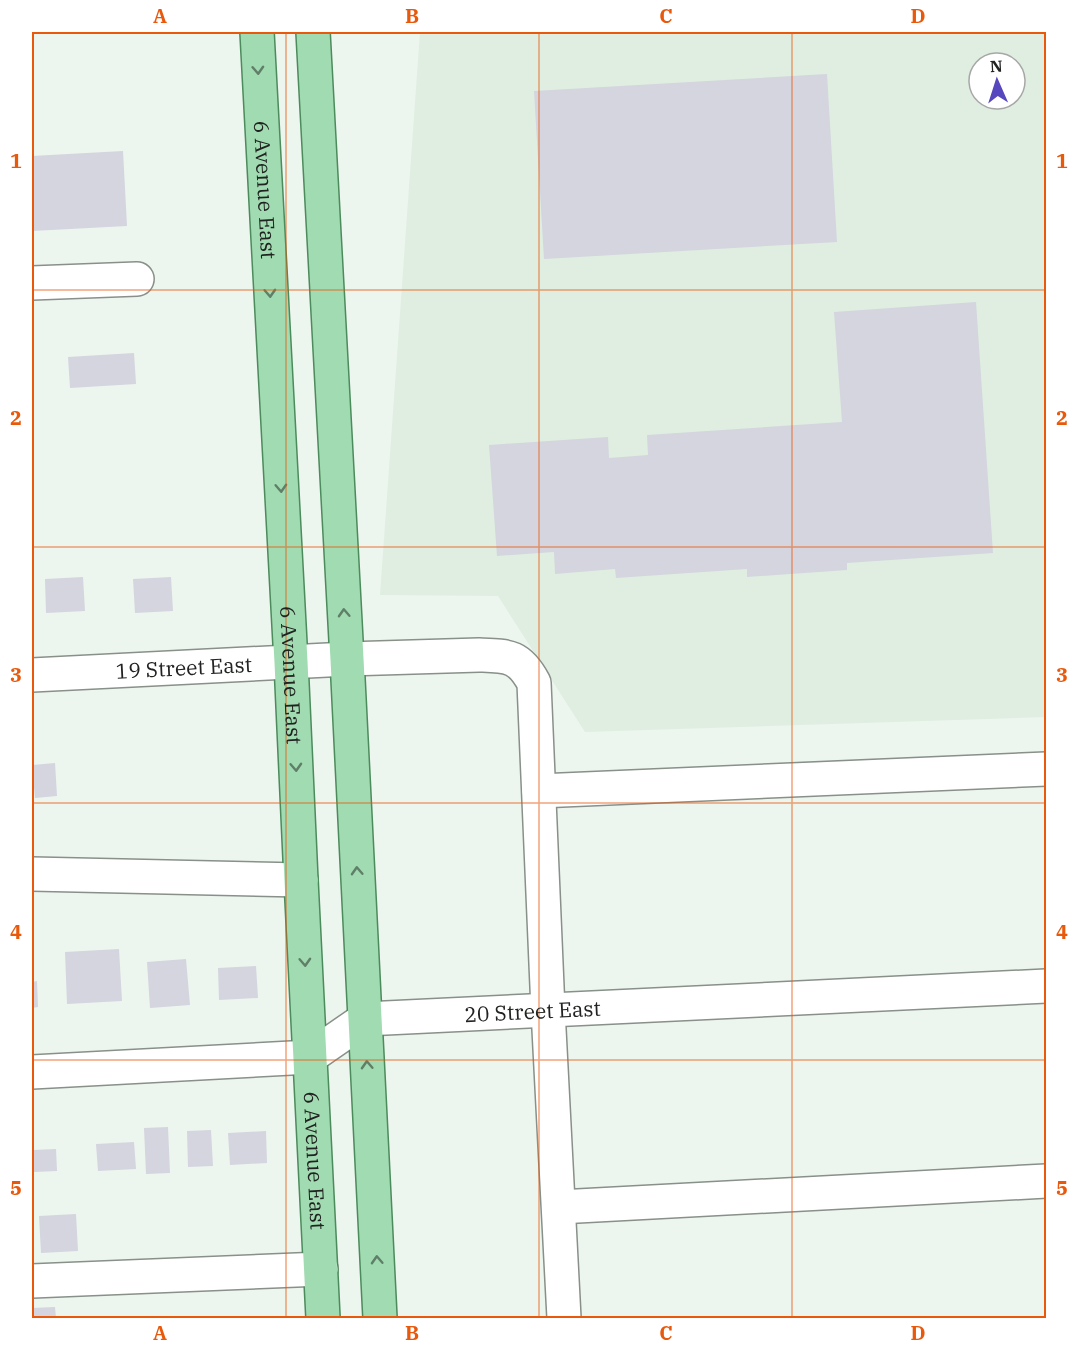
<svg xmlns="http://www.w3.org/2000/svg" width="1078" height="1350" viewBox="0 0 1078 1350" font-family="'IBM Plex Serif',serif">
<style>
.built{fill:#dfeee1;fill-rule:evenodd}
.building{fill:#d4d5de}
.lines{fill:none;stroke-linecap:round;stroke-linejoin:round}
.minor-casing{stroke:#889089;stroke-width:36}
.major-casing{stroke:#4c8b5c;stroke-width:36}
.minor{stroke:#fff;stroke-width:33}
.major{stroke:#a1dbb1;stroke-width:33}
.oneway{stroke:#607f68}
.grid{fill:none;stroke:#e8590c;stroke-width:1.5;stroke-opacity:0.55}
.labels{text-anchor:middle;dominant-baseline:central;stroke-width:4.5;stroke-linejoin:round;paint-order:stroke}
.street-label{font-size:21px;fill:#202320;stroke:#fff}
.neatline{fill:none;stroke:#e8590c;stroke-width:2}
.grid-label{font-size:20px;text-anchor:middle;font-weight:bold;fill:#e8590c}
</style>
<rect width="100%" height="100%" fill="#edf5ef"/>
<path class="built" d="M420 32H1046V717L585 732 498 596 380 595ZM979 63H1015V99H979Z"/>
<path class="building" d="M827 74 837 242 544 259 534 91Z
M123 151 127 226 32 231V156Z
M976 302 993 553 847 563V570L747 577V569L616 578 615 569 555 574 554 552 497 556 489 445 608 437 609 458 648 455 647 435 842 422 834 312Z
M134 353 136 384 70 388 68 357Z
M83 577 85 611 46 613 45 579Z
M171 577 173 611 135 613 133 579Z
M55 763 57 796 35 798 32 765Z
M119 949 122 1001 67 1004 65 952Z
M186 959 190 1005 150 1008 147 962Z
M256 966 258 998 219 1000 218 968Z
M37 981 38 1007 32 1008V982Z
M168 1127 170 1173 146 1174 144 1128Z
M211 1130 213 1166 188 1167 187 1131Z
M266 1131 267 1163 230 1165 228 1133Z
M134 1142 136 1169 98 1171 96 1144Z
M56 1149 57 1171 34 1172 33 1150Z
M76 1214 78 1251 41 1253 39 1216Z
M55 1307 56 1318H32V1308Z"/>
<g class="lines">
<g class="minor-casing">
<g id="minor">
<path d="M32 283 137 279"/>
<path id="s1" d="M32 675 347 659 479 655C508 656 519 655 534 683L548 1010 564 1318"/>
<path d="M539 791 1046 769"/>
<path d="M32 874 301 880"/>
<path id="s2" d="M32 1072 310 1057 365 1019 1046 986"/>
<path d="M559 1207 1046 1181"/>
<path d="M32 1281 321 1269"/>
</g>
</g>
<g class="major-casing">
<g id="major">
<path id="s3" d="M257 32 291 662 301 880 323 1318"/>
<path d="M313 32 347 659 380 1318"/>
</g>
</g>
<use href="#minor" class="minor"/>
<use href="#major" class="major"/>
</g>
<defs><path id="oneway-chevron" d="M-2-3.5L2.5 0L-2 3.5" fill="none" stroke-width="1.6" stroke-linecap="round" stroke-linejoin="round" transform="scale(1.5)"/></defs>
<g class="oneway">
<use href="#oneway-chevron" transform="translate(258 70) rotate(87)"/>
<use href="#oneway-chevron" transform="translate(270 293) rotate(87)"/>
<use href="#oneway-chevron" transform="translate(281 488) rotate(87)"/>
<use href="#oneway-chevron" transform="translate(344 613) rotate(-93)"/>
<use href="#oneway-chevron" transform="translate(296 767) rotate(87)"/>
<use href="#oneway-chevron" transform="translate(357 871) rotate(-93)"/>
<use href="#oneway-chevron" transform="translate(305 962) rotate(87)"/>
<use href="#oneway-chevron" transform="translate(367 1065) rotate(-93)"/>
<use href="#oneway-chevron" transform="translate(377 1260) rotate(-93)"/>
</g>
<path class="grid" d="M286 32V1318M539 32V1318M792 32V1318M32 290H1046M32 547H1046M32 803H1046M32 1060H1046"/>
<g class="labels">
<g class="street-label">
<text stroke="none"><textPath href="#s3" startOffset="158">6 Avenue East</textPath></text>
<text stroke="none"><textPath href="#s1" startOffset="152">19 Street East</textPath></text>
<text stroke="none"><textPath href="#s3" startOffset="644">6 Avenue East</textPath></text>
<text stroke="none"><textPath href="#s2" startOffset="513">20 Street East</textPath></text>
<text stroke="none"><textPath href="#s3" startOffset="1130">6 Avenue East</textPath></text>
</g>
</g>
<rect width="1078" height="1350" fill="none" stroke="#ffffff" stroke-width="66"/>
<g transform="translate(997 81) rotate(357)"><circle r="28" fill="#ffffff" stroke="#a6a7a6" stroke-width="1.5"/>
<path d="M0-4.5L10 22L0 15L-10 22Z" fill="#5647bf"/>
<text y="-9" font-size="16" font-weight="bold" text-anchor="middle" fill="#202320">N</text>
</g>
<rect x="33" y="33" width="1012" height="1284" class="neatline"/>
<g class="grid-label">
<text x="160" y="23">A</text>
<text x="412" y="23">B</text>
<text x="666" y="23">C</text>
<text x="918" y="23">D</text>
<text x="16" y="168">1</text>
<text x="1062" y="168">1</text>
<text x="16" y="425">2</text>
<text x="1062" y="425">2</text>
<text x="16" y="682">3</text>
<text x="1062" y="682">3</text>
<text x="16" y="939">4</text>
<text x="1062" y="939">4</text>
<text x="16" y="1195">5</text>
<text x="1062" y="1195">5</text>
<text x="160" y="1340">A</text>
<text x="412" y="1340">B</text>
<text x="666" y="1340">C</text>
<text x="918" y="1340">D</text>
</g>
</svg>
